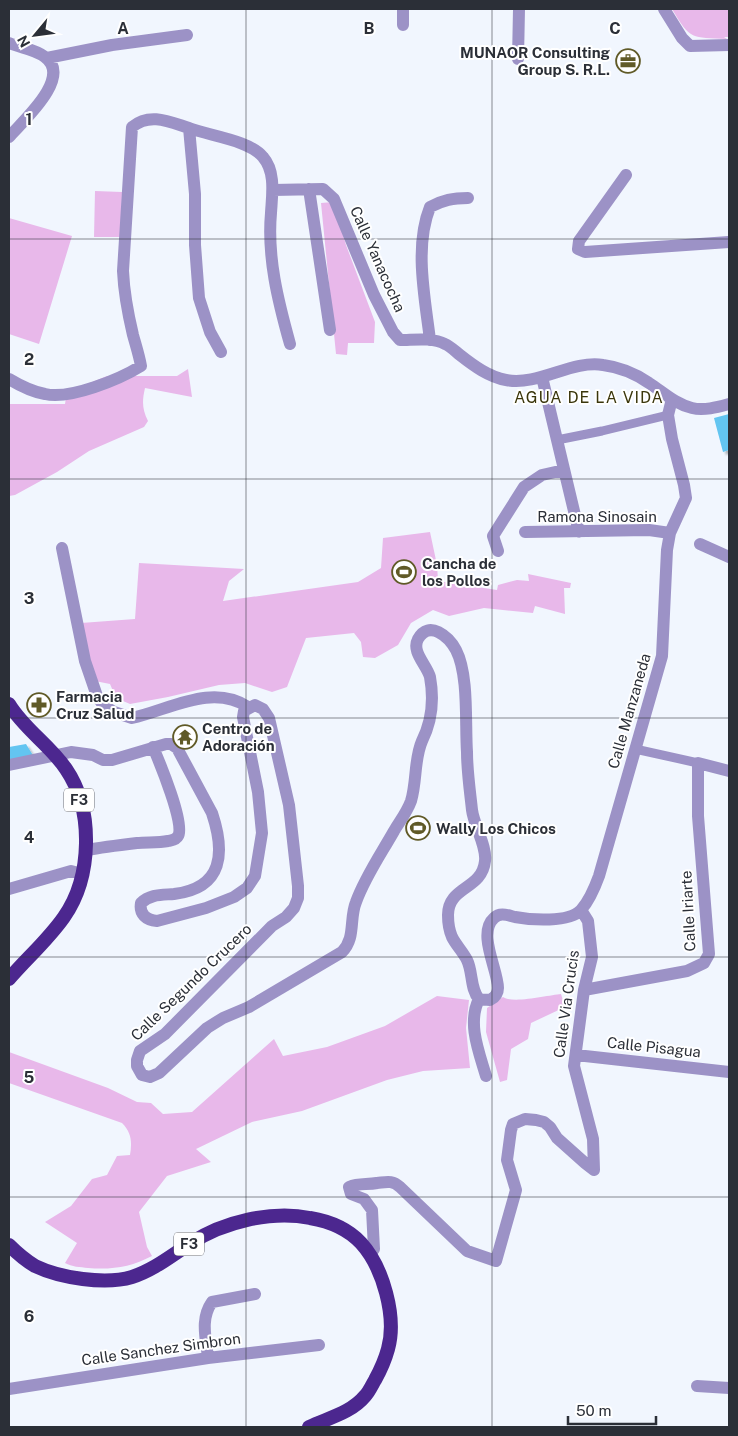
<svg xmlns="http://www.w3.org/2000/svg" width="738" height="1436" viewBox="0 0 738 1436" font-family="'Public Sans',sans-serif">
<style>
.green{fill:#e8b8ea}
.building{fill:#64c5f1;filter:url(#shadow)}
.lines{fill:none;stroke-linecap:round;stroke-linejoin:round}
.pedestrian{stroke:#9c92c6;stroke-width:9}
.minor{stroke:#9c92c6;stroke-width:12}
.trunk{stroke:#4c278f;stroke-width:14}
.grid{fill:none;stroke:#2b2f37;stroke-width:1;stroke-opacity:0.55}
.labels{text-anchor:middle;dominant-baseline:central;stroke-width:4;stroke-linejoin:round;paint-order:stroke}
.shield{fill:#fff;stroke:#6b6d73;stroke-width:1}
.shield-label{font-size:14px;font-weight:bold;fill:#2b2f37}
.poi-label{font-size:15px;font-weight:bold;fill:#2b2f37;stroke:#fff;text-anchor:start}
.street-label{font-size:15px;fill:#2b2f37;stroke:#fff}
.neighbourhood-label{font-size:16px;letter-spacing:1px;fill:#3a360b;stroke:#fff}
.grid-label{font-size:16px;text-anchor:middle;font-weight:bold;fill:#2b2f37;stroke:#fff;stroke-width:4;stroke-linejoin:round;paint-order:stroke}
</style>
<defs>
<filter id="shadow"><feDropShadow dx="3" dy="3" stdDeviation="1" flood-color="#0004"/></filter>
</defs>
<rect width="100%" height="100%" fill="#f1f6fe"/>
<path class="green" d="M672 9H729V37H724L727 39C691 37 691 41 672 9Z
M95 191 122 192 121 237H94Z
M333 202 346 245 375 322 374 343H348L347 355 336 354 321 203Z
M9 218 72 236 39 344 9 334Z
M188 369 192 397 145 388C142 401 142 409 148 421L144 427 89 451 57 472 15 495 9 496V404H65L67 392 107 376H177Z
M430 532 437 565 438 581 497 590 498 585 517 580 529 581 528 574 571 583 570 588H564L565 614 535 606 533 613 484 608 449 616 433 610 411 623 398 645 375 658 363 657 361 642 354 633 306 638 287 687 272 692 245 683 219 685 168 697 130 704 116 698 110 684 95 681 81 623 135 619 139 563 244 569 229 581 223 601 358 582 381 568 383 538Z
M561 994 565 1007 531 1023 528 1039 511 1049 507 1080 500 1082 486 1032 487 1008 503 997C513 1004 549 995 561 994Z
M437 996 469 1000 466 1028 470 1068 423 1071 387 1080 302 1111 252 1122 196 1149 211 1162 167 1176 139 1212 147 1247 152 1256C131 1267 112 1270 88 1268 80 1267 72 1267 65 1263L77 1243 45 1222 71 1206 92 1179 107 1175 117 1156 130 1155C132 1143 132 1133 122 1123L9 1083V1052L108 1088 137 1102 151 1103 163 1114 192 1112 274 1039 283 1056 327 1047 385 1026Z"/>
<path class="building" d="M729 414V450L723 452 714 418Z
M26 744 34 757 9 763V747Z"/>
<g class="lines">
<path class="pedestrian" d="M557 440 602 431 668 415
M635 749 698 763"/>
<path class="minor" d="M664 9 682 38 690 46 729 45
M403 25V9
M9 43C21 48 35 49 45 57 73 77 23 121 9 137
M47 58 112 45 187 35
M518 59 519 9
M189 128 195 194V245L199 298 210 332 221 352
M626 175 579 241 578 249 585 252 729 242
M309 189 330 330
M273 190 323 189 334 199 374 295 393 332 400 340C414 340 432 337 445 344 450 346 455 351 460 355 474 366 489 377 506 380 539 386 571 360 603 365 619 367 636 374 649 383 663 392 675 404 692 408 704 411 718 407 729 404
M430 340C425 298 414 247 430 207 443 200 453 198 468 198
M542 377 579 532
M9 379C19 385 33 392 45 394 70 400 120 379 141 366 139 355 136 346 133 335 128 314 124 293 123 271L132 127C150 112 170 122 189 128 210 136 249 140 263 157 276 172 272 195 271 213 267 257 278 301 290 344
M525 532 649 530 670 533
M700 544 729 557
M62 548 85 661 97 696 103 705 114 712 132 718C169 710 212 683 248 707
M498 551 493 536 524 487 542 475 564 470
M9 765 71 752 93 755 103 760H112L166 744H171L177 748 212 813C225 852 224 888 174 894 162 895 150 894 141 903 139 914 146 920 157 921L206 908 234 897 247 888 255 876 262 833 258 792 243 717 244 711 255 705 263 709 269 718 289 805 298 886V898L294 908 286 917 272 926 165 1034 140 1051 137 1060V1066L142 1075 150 1077 159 1073 207 1028 223 1018 249 1007 342 952C356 938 349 919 356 902 365 877 381 854 394 831 400 821 407 812 411 801 417 781 414 759 422 741 432 721 434 699 430 677 427 665 411 652 418 639 429 619 449 637 456 650 469 675 465 724 467 752 467 771 470 791 472 810 474 826 487 846 485 861 482 890 448 886 448 915 448 922 449 930 452 937 456 945 463 952 467 960 473 972 470 989 479 999L490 1000C494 998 498 994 498 988 498 970 477 933 494 918 500 912 507 915 515 917 531 920 569 923 581 910 590 900 595 887 599 876L662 656 667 550 670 533 686 498 684 485 672 439 668 415 672 399
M87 850C103 847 120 845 137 843 147 842 158 843 168 841 172 840 176 840 178 836 186 826 159 761 153 747
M9 889 71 871 82 874
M584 990 687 971 704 963 709 954 698 816V763L729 771
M479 999C467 1023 479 1052 486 1076
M576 1055 729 1072
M370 1254 374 1249 372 1210 364 1199 351 1194 349 1187C359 1183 367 1185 377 1183 387 1182 392 1180 400 1187L467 1251 496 1261 516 1190 507 1160 511 1130 513 1124 525 1119 536 1120 544 1122 550 1127 557 1138 585 1163 594 1170 593 1139 574 1066 584 990 592 957 588 921 581 910
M208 1358C206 1338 200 1319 212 1302L255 1294
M697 1386 729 1388
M9 1389 208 1358 319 1345"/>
<path class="trunk" d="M9 704C24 729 50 745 66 769 94 810 92 877 64 917 48 940 27 958 9 979
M9 1245C17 1253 25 1260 35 1266 60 1278 105 1285 132 1277 154 1270 172 1255 191 1243 223 1222 272 1210 310 1218 328 1221 348 1229 361 1243 383 1267 397 1317 388 1349 385 1360 380 1371 375 1380 372 1385 369 1392 365 1396 351 1413 328 1418 309 1427"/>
</g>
<path class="grid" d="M246 9V1427M492 9V1427M9 239H729M9 479H729M9 718H729M9 957H729M9 1197H729"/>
<defs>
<g id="office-ring" transform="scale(1.25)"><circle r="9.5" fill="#fff" stroke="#605a27" stroke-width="1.5"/><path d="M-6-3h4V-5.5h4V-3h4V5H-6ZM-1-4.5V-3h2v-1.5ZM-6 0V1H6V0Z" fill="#605a27"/></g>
<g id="stadium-ring" transform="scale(1.25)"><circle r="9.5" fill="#fff" stroke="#605a27" stroke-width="1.5"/><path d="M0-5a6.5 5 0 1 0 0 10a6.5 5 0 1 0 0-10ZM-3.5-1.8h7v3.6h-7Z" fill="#605a27"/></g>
<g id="pharmacy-ring" transform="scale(1.25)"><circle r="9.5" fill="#fff" stroke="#605a27" stroke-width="1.5"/><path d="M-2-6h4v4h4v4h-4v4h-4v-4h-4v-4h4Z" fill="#605a27"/></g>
<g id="temple-ring" transform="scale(1.25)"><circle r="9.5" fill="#fff" stroke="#605a27" stroke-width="1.5"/><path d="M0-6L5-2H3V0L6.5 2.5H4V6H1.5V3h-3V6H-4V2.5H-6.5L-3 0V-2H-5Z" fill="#605a27"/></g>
</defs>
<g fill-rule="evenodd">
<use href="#office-ring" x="628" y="61"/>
<use href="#stadium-ring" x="404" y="572"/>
<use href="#pharmacy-ring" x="39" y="705"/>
<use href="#temple-ring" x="185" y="737"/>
<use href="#stadium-ring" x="418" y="828"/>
</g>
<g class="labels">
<g class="shield">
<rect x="64" y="788.5" width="30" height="23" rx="4"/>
<rect x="174" y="1232.5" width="30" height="23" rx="4"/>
</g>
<g class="shield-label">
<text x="79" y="800">F3</text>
<text x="189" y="1244">F3</text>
</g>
<g class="poi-label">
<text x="610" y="52" text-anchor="end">MUNAOR Consulting<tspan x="610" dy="17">Group S. R.L.</tspan></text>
<text x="422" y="563">Cancha de<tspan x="422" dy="17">los Pollos</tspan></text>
<text x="56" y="696">Farmacia<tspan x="56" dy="17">Cruz Salud</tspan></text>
<text x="202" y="728">Centro de<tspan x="202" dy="17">Adoración</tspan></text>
<text x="436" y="828">Wally Los Chicos</text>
</g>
<g class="street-label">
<text transform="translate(378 259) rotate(66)">Calle Yanacocha</text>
<text x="597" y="516">Ramona Sinosain</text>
<text transform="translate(629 711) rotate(-74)">Calle Manzaneda</text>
<text transform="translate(688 911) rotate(-93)">Calle Iriarte</text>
<text transform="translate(191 982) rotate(-44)">Calle Segundo Crucero</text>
<text transform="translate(566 1004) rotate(-82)">Calle Via Crucis</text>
<text transform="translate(654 1047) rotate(6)">Calle Pisagua</text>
<text transform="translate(161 1349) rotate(-8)">Calle Sanchez Simbron</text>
</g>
<g class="neighbourhood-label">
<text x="589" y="397">AGUA DE LA VIDA</text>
</g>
</g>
<g class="grid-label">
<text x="123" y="34">A</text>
<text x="369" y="34">B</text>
<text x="615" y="34">C</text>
<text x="29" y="125">1</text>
<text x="29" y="365">2</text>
<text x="29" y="604">3</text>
<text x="29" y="843">4</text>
<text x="29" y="1083">5</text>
<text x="29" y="1322">6</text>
</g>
<rect width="738" height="1436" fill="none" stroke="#2b2f37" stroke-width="20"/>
<g transform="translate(35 35) rotate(241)" stroke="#ffffff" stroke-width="4" paint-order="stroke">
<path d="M0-4L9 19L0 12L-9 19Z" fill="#2b2f37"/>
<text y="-8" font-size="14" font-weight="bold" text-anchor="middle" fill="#2b2f37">N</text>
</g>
<path d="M568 1416v8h88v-8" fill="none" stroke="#2b2f37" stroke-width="2.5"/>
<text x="576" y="1416" font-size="15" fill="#2b2f37" stroke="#ffffff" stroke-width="4" paint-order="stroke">50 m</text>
</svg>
